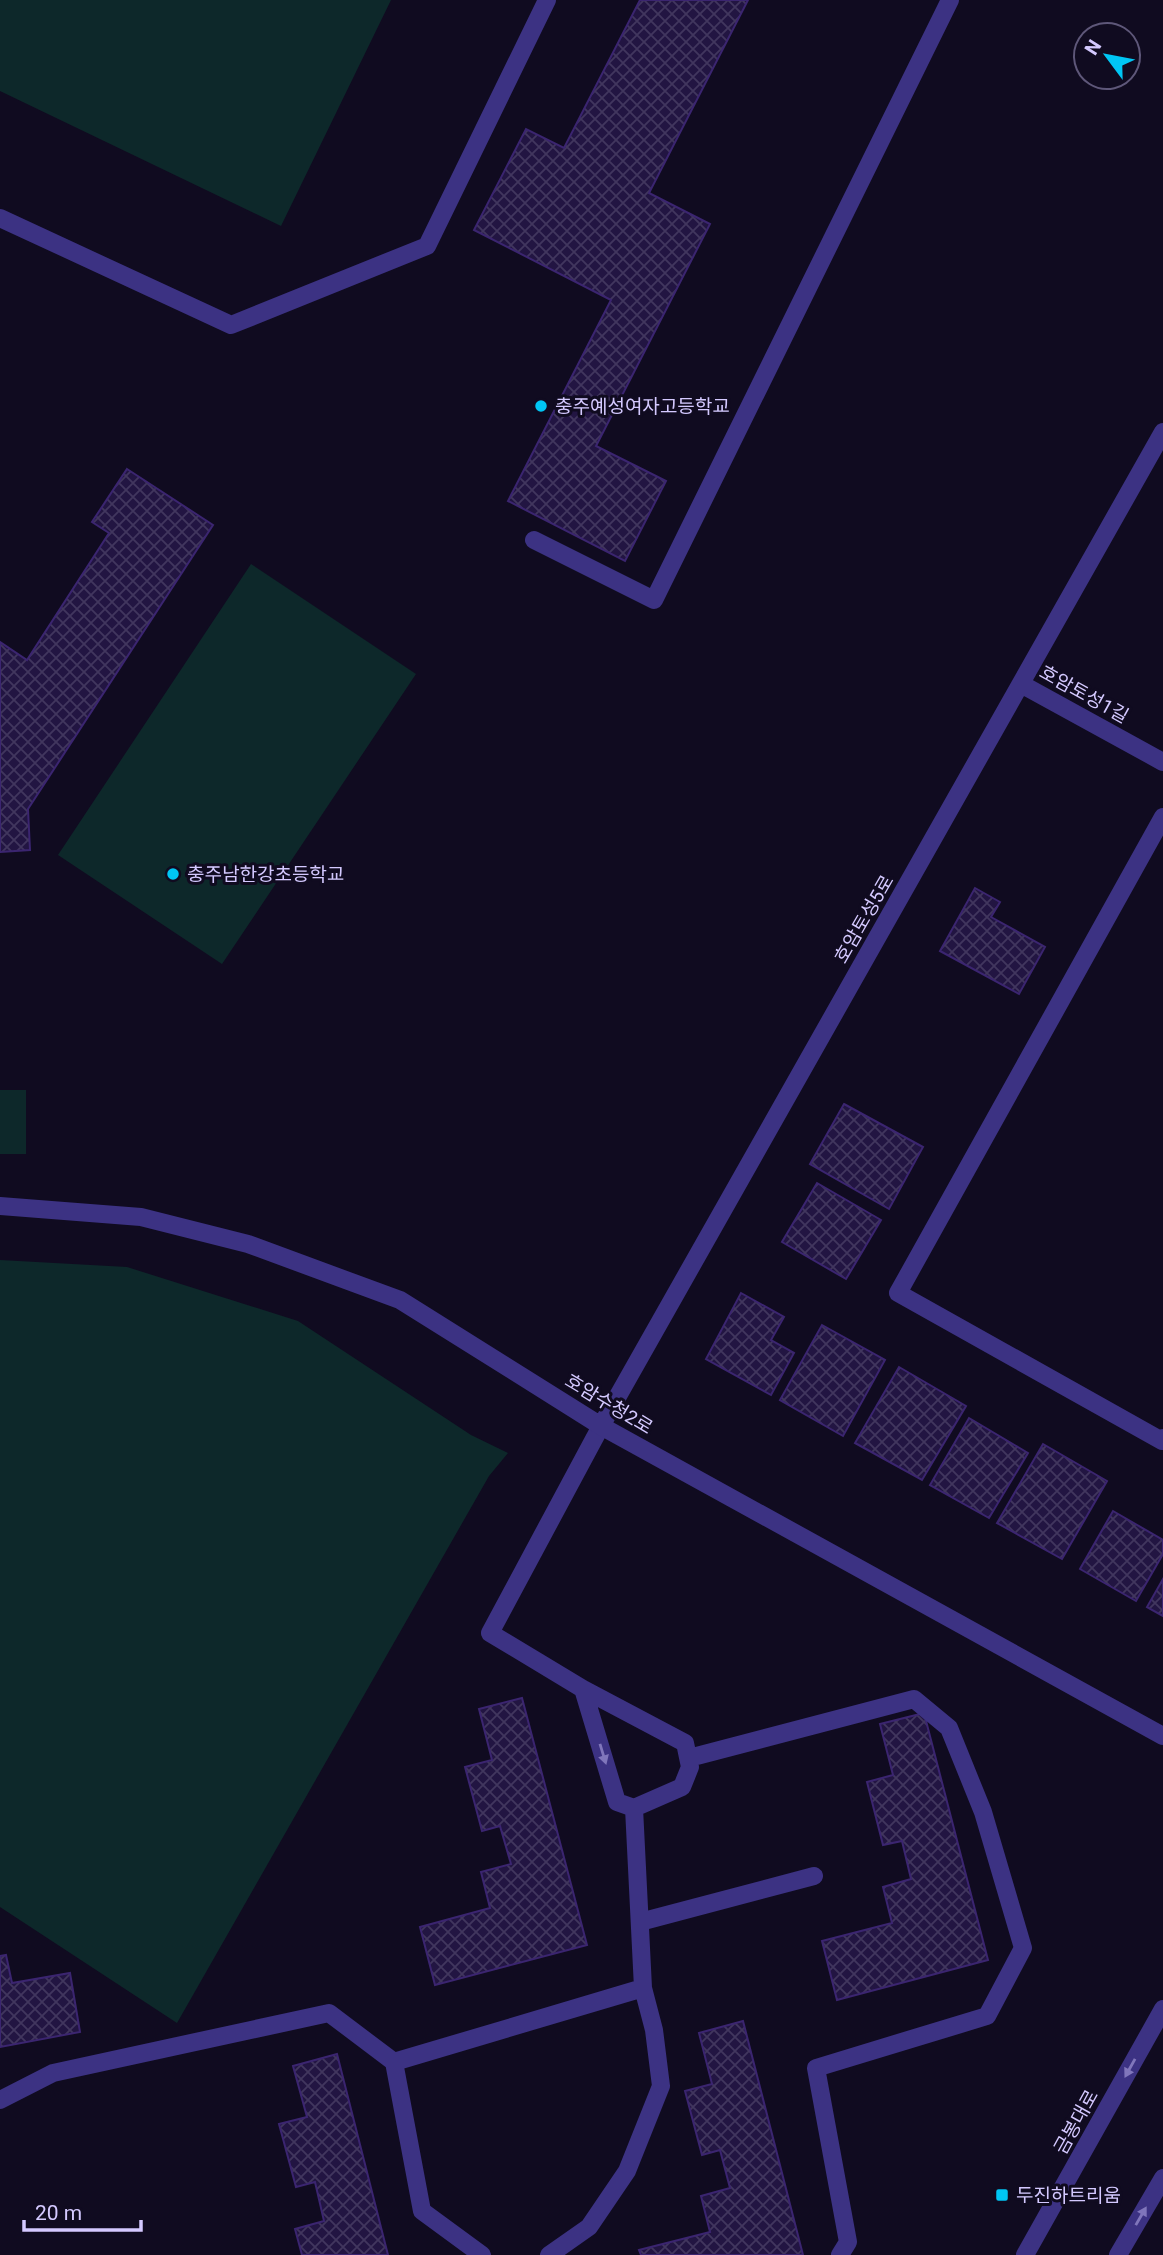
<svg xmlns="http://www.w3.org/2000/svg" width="1163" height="2255" viewBox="0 0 1163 2255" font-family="Roboto,'Noto Sans KR',sans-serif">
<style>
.park{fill:#0d282a}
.building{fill:url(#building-cross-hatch);stroke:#3b2570;stroke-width:2}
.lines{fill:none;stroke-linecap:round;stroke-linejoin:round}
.service{stroke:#3c3283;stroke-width:18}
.minor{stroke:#3c3283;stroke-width:18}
.tertiary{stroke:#3c3283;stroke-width:18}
.oneway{fill:#8076bb}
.poi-dot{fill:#00c6f4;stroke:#100b20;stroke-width:2.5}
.labels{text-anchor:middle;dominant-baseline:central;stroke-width:6;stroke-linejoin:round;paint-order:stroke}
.poi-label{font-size:19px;fill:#d4c9ff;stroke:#100b20;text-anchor:start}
.street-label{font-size:19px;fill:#d4c9ff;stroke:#100b20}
</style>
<defs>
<pattern id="building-cross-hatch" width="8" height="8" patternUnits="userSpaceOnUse" patternTransform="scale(1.75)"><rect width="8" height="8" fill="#221542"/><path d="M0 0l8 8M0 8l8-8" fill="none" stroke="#41365e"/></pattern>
</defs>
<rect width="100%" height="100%" fill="#100b20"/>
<path class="park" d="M0 0H391L281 226 0 91Z
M251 564 416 674 222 964 58 855Z
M0 1090H26V1154H0Z
M0 1260 127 1267 298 1321 471 1435 508 1453 489 1476 177 2023 0 1907Z"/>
<path class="building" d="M640 0H748L649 193 710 224 596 446 666 481 625 561 508 501 611 300 474 230 526 129 564 148Z
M127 469 213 525 28 809 30 850 0 852V642L27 660 109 533 92 522Z
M975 888 1000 902 991 917 1045 947 1019 994 940 951Z
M844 1104 923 1147 889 1209 810 1164Z
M817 1183 881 1220 846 1279 782 1242Z
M741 1293 784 1317 771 1340 794 1353 771 1395 706 1359Z
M822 1325 885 1360 843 1436 780 1400Z
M899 1367 966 1406 922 1480 855 1443Z
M969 1418 1028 1453 989 1518 930 1485Z
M1043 1444 1107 1481 1062 1559 997 1523Z
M1113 1511 1163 1540V1554L1136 1601 1080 1569Z
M1163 1579V1616L1147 1607Z
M522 1698 587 1945 435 1985 420 1927 490 1908 481 1872 511 1864 500 1826 482 1831 465 1767 492 1760 479 1709Z
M924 1713 988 1960 837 2000 822 1941 892 1923 883 1887 911 1879 902 1841 883 1845 867 1782 893 1775 880 1724Z
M6 1955 12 1983 70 1973 80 2032 0 2047V1956Z
M743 2021 803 2255H641L639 2250 710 2232 701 2196 730 2188 720 2150 702 2155 685 2091 712 2084 699 2033Z
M337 2054 388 2255H302L295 2229 324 2221 315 2182 296 2187 279 2124 307 2117 293 2066Z"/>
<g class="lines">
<path class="service" d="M0 218 231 325 427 246 547 0
M534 540 654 600 950 0
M583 1689 617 1802 634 1808 682 1787 690 1767 685 1743 583 1689 490 1633 601 1426
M689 1758 914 1699 949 1728 983 1812 1023 1948 987 2016 816 2068 848 2242 840 2255
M640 1922 814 1876
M394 2062 643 1988
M0 2100 53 2073 329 2013 394 2062 422 2211 482 2255
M549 2255 589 2227 627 2171 661 2086 654 2030 643 1988 634 1808"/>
<path class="minor" d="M1021 684 1163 762
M1163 817 898 1293 1162 1441 1163 1438
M0 1206 141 1217 248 1244 400 1300 601 1426 1163 1736
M601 1426 1163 432"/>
<path class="tertiary" d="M1025 2255 1163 2009
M1118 2255 1163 2178"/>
</g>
<defs><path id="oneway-solid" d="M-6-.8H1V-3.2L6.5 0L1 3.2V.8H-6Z" transform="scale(1.75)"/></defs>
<g class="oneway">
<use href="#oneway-solid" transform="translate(603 1754) rotate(73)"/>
<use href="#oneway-solid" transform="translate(1130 2068) rotate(119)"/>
<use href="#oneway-solid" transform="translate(1141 2216) rotate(-60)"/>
</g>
<g class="poi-dot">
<circle cx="541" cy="406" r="7"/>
<circle cx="173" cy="874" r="7"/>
<rect x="995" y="2188" width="14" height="14" rx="3.5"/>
</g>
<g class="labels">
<g class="poi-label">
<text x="555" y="406">충주예성여자고등학교</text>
<text x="187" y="874">충주남한강초등학교</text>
<text x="1016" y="2195">두진하트리움</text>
</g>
<g class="street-label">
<text transform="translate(1084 694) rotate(29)">호암토성1길</text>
<text transform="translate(864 919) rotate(-60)">호암토성5로</text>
<text transform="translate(609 1404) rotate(31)">호암수청2로</text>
<text transform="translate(1076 2122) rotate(-61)">금봉대로</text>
</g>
</g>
<g transform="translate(1107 56) rotate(302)"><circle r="33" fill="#100b20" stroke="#5e5779" stroke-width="2"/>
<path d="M0-5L12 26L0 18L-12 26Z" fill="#00c6f4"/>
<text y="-10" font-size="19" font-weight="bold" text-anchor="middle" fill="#d4c9ff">N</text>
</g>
<path d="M24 2220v10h117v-10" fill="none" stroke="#d4c9ff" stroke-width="3.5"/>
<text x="35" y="2220" font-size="21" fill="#d4c9ff" stroke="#100b20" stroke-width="5" paint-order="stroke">20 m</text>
</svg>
